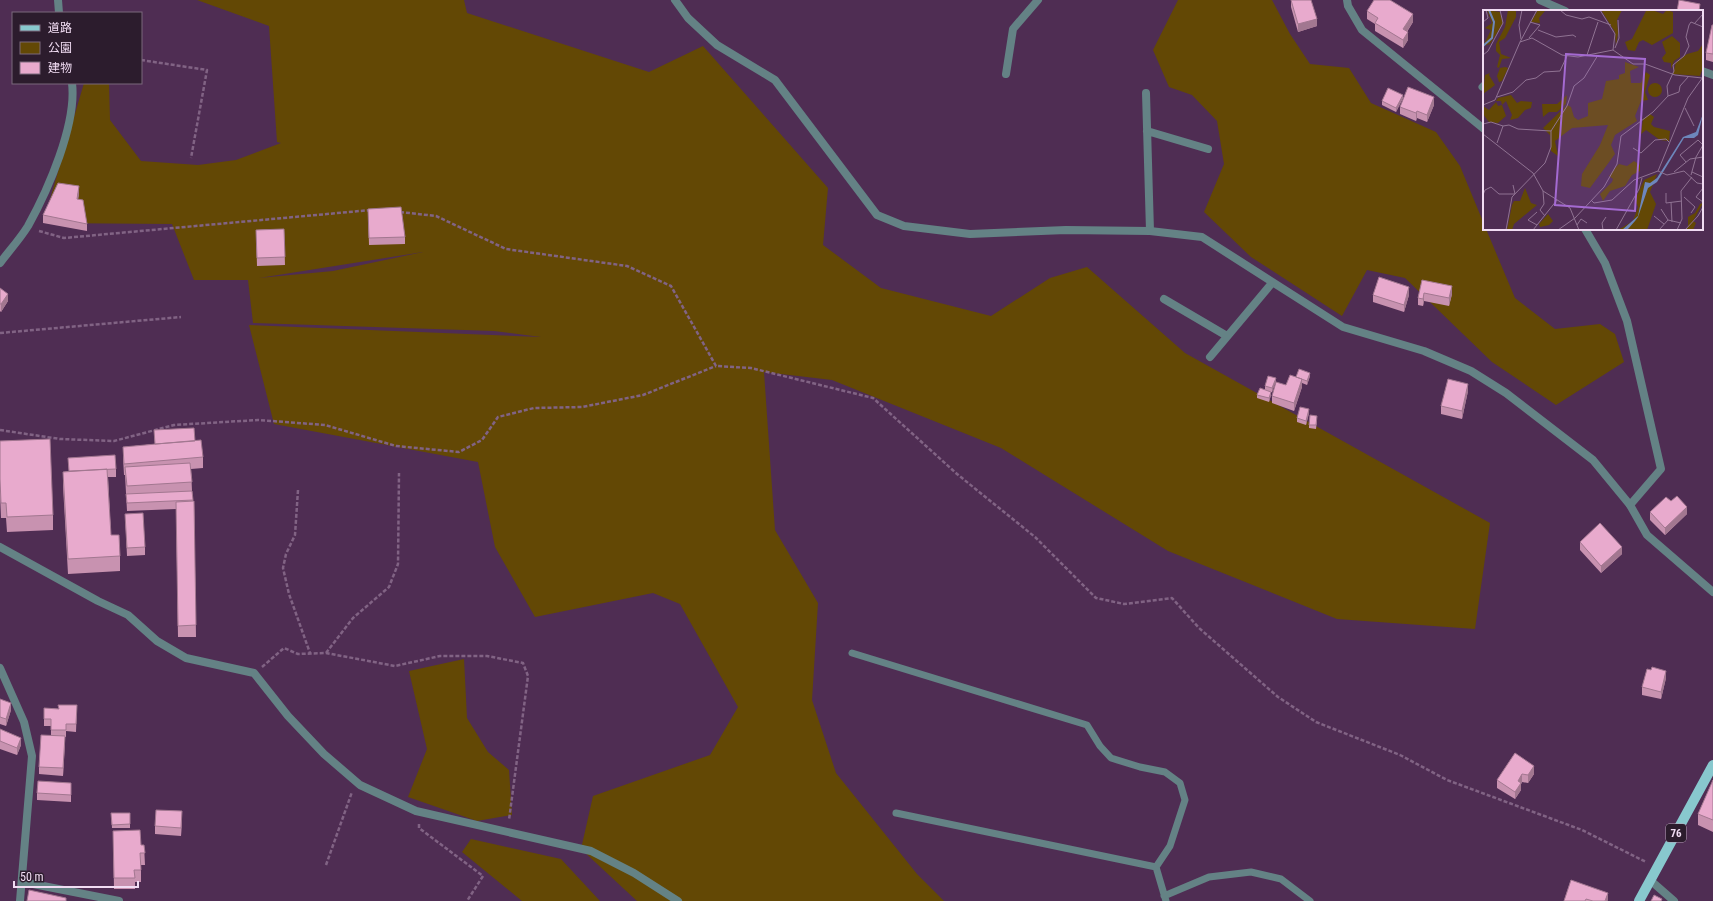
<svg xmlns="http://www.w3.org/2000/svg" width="1713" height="901" viewBox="0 0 1713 901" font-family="'Roboto Condensed','Noto Sans JP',sans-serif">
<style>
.green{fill:#634805;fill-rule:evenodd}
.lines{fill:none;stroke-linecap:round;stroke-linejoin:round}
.path{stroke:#816384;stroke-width:2.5;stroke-dasharray:4 2;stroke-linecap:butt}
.service{stroke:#648285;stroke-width:7}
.minor{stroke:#648285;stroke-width:8}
.tertiary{stroke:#648285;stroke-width:8}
.primary{stroke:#88c8ce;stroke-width:10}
.wall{fill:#c892b0}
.shaded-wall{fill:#a27790}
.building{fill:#e8aacd;stroke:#a27790}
.labels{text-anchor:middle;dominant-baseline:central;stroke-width:4;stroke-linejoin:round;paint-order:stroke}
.shield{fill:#2c1c2d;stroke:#b6a2b8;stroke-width:1}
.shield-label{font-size:11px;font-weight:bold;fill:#f1dcf3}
.inset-river{fill:none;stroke:#6d87bc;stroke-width:2}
.inset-road{fill:none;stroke:#907393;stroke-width:1}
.view{fill:#a46ad1;fill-opacity:0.15;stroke:#a46ad1;stroke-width:2}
.inset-edge{fill:none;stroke:#f1dcf3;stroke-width:2}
</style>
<rect width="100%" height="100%" fill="#4f2d53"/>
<path class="green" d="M197 0H464L467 13 649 72 703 46 828 188 823 245 881 288 991 316 1050 278 1087 267 1185 353 1490 523 1475 629 1337 619 1168 551 1001 448 832 380 764 372 775 530 818 603 812 700 836 773 917 874 944 901H637L581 849 593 796 710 755 738 707 680 604 653 593 535 617 495 547 478 462 274 424 249 325 541 337 494 331 253 323 248 280H194L172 224 43 223 84 83H109L110 120 141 161 198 165 236 160 281 143 277 142 269 26ZM423 252 333 271 259 278Z
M1178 0H1272L1290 34 1310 64 1349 68 1371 103 1436 132 1460 166 1484 224V229H1486L1515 298 1555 329 1600 324 1615 334 1624 362 1556 405 1492 362 1405 278 1367 270 1342 316 1251 257 1204 212 1224 164 1217 121 1192 95 1169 87 1153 50Z
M464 659 467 718 488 752 509 770 512 815 477 821 408 797 427 749 409 671Z
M471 839 561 859 600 901H522L462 852Z"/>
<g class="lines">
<path class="path" d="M141 60 207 70 191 158
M400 212 436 216 506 249 627 266 671 286 716 366 751 368 873 398 957 474 1035 537 1096 598 1124 604 1172 598 1199 628 1278 697 1316 722 1400 755 1447 780 1582 830 1646 862
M39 231 64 238 371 210
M0 333 181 317
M0 430 60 439 114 441 174 425 258 420 325 425 396 446 459 452 482 440 498 417 534 408 582 407 643 395 716 366
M298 490 295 535 286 554 283 568 289 594 310 653
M326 653 353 618 389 587 398 564 399 473
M262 667 284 648 298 654 326 653 395 666 440 656H487L523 663 528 676 509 820
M419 824V828L483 876 467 901
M326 865 352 792"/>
<path class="service" d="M1482 87 1484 85
M852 653 1087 725 1100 746 1111 758 1140 767 1165 772 1180 783 1185 800 1170 846 1156 867 1166 901
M896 813 1156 867
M1164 896 1209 877 1251 872 1281 879 1310 901"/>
<path class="minor" d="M58 0 59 13
M1347 0 1348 6 1362 30 1484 129
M1540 0 1565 11
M1702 71 1713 75
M1006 74 1013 29 1038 0
M1146 93 1150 231
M1147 131 1208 149
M1585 229 1605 263 1627 321 1661 469 1630 505
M0 263C9 251 20 239 28 226 48 190 77 124 72 83
M1164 299 1227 336
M1210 357 1272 283
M0 547 98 601 128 615 157 641 186 658 254 673 288 716 324 754 360 785 416 811 591 851 634 873 678 901
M0 668 24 722 32 756 20 901
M1650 880 1674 901
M23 882 119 901"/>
<path class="tertiary" d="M675 0 688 18 717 45 775 80 877 215 904 226 970 234 1066 230 1150 231 1202 237 1343 327 1424 351 1471 371 1506 393 1593 460 1630 505 1647 535 1713 592"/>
<path class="primary" d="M1639 901 1713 765"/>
</g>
<path class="wall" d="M1291 0 1317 26 1298 32 1291 7Z
M1367 11 1413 22 1407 32 1408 40 1403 48 1375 31V24L1367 19Z
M1713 25V62L1706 60V53Z
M1403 98 1396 112 1382 105V101Z
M1434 105 1427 122 1417 118 1416 121 1400 114V107Z
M79 194 78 199 87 224V231L43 223V215Z
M368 209 405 237V244L369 245Z
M284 229 285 265 257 266 256 230Z
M1422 280 1452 294 1449 306 1424 301 1423 306 1418 305V298Z
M0 288 8 301 1 312 0 311Z
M1373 295H1409L1404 312 1373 302Z
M1310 376 1307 385 1302 383V387L1294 411 1272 403V396L1286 385 1296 377Z
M1276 378 1272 392H1271V395L1269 402 1257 398V395L1265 389V386Z
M1468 391 1462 419 1441 414V406Z
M1309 413 1306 425 1297 422V418Z
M1317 420 1316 429 1309 428V425Z
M154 430 195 441 203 457V468L191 469 192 491 193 501H194L196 637H178L176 509 127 511 125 475H124L123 458V447L155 444Z
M0 441 53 515V530L7 532 6 518H1L0 494Z
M68 458 116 469V477H108L111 535 120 556V571L68 574 63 486V472L69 471Z
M1671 501 1687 514 1665 535 1650 520V512Z
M125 514 145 547V555L127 556Z
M1580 542 1622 554 1601 573 1580 550Z
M1666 678 1661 699 1642 695V687Z
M0 699 11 710 6 726 0 724Z
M77 705 76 732 66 731V737H65L63 776 39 774V767L51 736V726H44V708L59 709Z
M0 729 21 745 17 755 0 749Z
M1515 753 1534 774 1528 783 1522 782 1521 784V790L1515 799 1497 788V780Z
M1713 780V832L1698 825V814Z
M71 791V802L37 800V793Z
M111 813H130V828H112Z
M182 819 181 836 155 834V826Z
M113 831 141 845H144L145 865H141V882H135V889H114Z
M1571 880 1608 900 1607 901H1564Z"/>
<path class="shaded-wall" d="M1413 14V22L1403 37V29Z
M1317 19V26L1298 32V24Z
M1408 32V40L1403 48V40Z
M1403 95V98L1396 112V108Z
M1434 97V105L1427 122V115Z
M1417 111V118L1416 121V113Z
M79 186V194L77 206V199Z
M1452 286V294L1449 306V298Z
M1409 287V295L1404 312V305Z
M1424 293V301L1423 306V299Z
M8 294V301L1 312V304Z
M1310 373V376L1307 385V381Z
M1276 378V382L1272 392V388Z
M1302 379V387L1294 411V403Z
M1468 384V391L1462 419V411Z
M1271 392V395L1269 402V398Z
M1309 409V413L1306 425V421Z
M1687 507V514L1665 535V528Z
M1622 547V554L1601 573V566Z
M1666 671V678L1661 699V692Z
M11 703V710L6 726V719Z
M65 736V744L63 776V768Z
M21 738V745L17 755V748Z
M1534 766V774L1528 783V775Z
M1522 774V782L1521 784V790L1515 799V792L1518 781Z
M182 811V819L181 836V828Z
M1608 893V900L1607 901H1605Z"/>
<path class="building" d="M1291 0H1311L1317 19 1298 24Z
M1374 0H1390L1413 14 1403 29 1408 32 1403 40 1375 23 1378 18 1367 11Z
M1679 0 1700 4 1699 11H1677Z
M1712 25H1713V54L1706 53Z
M1408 87 1434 97 1427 115 1417 111 1416 113 1400 107Z
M1388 88 1403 95 1396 108 1382 101Z
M58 183 79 186 77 199 83 200 87 224 43 215Z
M401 207 405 237 369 238 368 209Z
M284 229 285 257 257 258 256 230Z
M1379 277 1409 287 1404 305 1373 295Z
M1422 280 1452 286 1449 298 1424 293 1423 299 1418 298Z
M0 288 8 294 1 304H0Z
M1299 369 1310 373 1307 381 1296 377Z
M1290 375 1302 379 1294 403 1272 396 1276 382 1286 385Z
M1268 376 1276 378 1272 388 1265 386Z
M1448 379 1468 384 1462 411 1441 406Z
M1260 388 1271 392 1269 398 1257 395Z
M1300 407 1309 409 1306 421 1297 418Z
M1310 415 1317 416 1316 425H1309Z
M194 428 195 441 155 444 154 430Z
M50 439 53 515 7 517 6 503H1L0 479V441Z
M201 440 203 457 124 464 123 447Z
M115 455 116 469 69 471 68 458Z
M190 463 192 482 127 486 125 467Z
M107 469 111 535H119L120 556 68 559 63 472Z
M192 491 193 500 127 503 126 494Z
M1677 496 1687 507 1665 528 1650 512 1666 497 1671 501Z
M194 501 196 625 178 626 176 502Z
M143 513 145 547 127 548 125 514Z
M1600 523 1622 547 1601 566 1580 542Z
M1652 667 1666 671 1661 692 1642 687 1647 669 1651 670Z
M0 699 11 703 6 719 0 717Z
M58 705H77L76 724H66V730H51V719H44V708L59 709Z
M0 729 21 738 17 748 0 741Z
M41 735 65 736 63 768 39 767Z
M1515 753 1534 766 1528 775 1522 774 1518 781 1521 783 1515 792 1497 780Z
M1713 780V820L1698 814Z
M38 781 71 783V795L37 793Z
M156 810 182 811 181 828 155 826Z
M111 813H130V824L112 825Z
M140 830 141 845H144L145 853H140L141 870H134L135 878H114L113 831Z
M1571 880 1608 893 1605 901H1593L1586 899 1585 901H1564Z
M29 890 66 898V901H27Z
M1654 895 1662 899 1661 901H1651Z"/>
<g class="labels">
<rect class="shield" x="1666" y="824" width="20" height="18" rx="3"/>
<g class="shield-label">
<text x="1676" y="833">76</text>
</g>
</g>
<g transform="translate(1483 10)">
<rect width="220" height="220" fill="#4f2d53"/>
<path d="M4 0 17 2 20 13 7 34 0 36 8 20 2 18 9 13ZM25 0H33V7L22 28 16 32 18 44 28 48 19 49 16 58 14 57 17 45 13 41V34L22 17ZM55 0 62 1 56 8 57 13 48 12ZM118 0H139L134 10 135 23 133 36 132 22ZM169 0 180 4 184 0 190 2V23L169 35 160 30 156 32 152 41 145 40 142 32 149 29 163 1ZM189 26 197 33V47L191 51 188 59V53L181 52 179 48 183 43 179 32ZM220 34V57L217 66 190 64 193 52 204 44 215 41ZM142 52 156 57 147 61 148 73H158L163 62 167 65 162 82 165 90 158 91 152 106 154 111 132 125 128 135 132 144 107 178 98 176 99 164 117 135 125 115 89 118 72 131 75 146 68 141 67 125 60 118 84 95 88 97 91 107 95 110 105 106V93L119 89 123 71 136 69V65L142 63ZM22 57 25 58 19 71 16 72 14 66 17 58ZM7 63 6 65 12 75 0 84 2 65ZM165 80a7 7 0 1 1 14 0a7 7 0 1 1-14 0ZM28 85 34 93 38 91 49 92 48 98 42 100 35 108 27 110 29 105 23 91 19 95 23 106 15 113 6 112 0 104V96L6 100 13 92 15 96 19 95 18 91H13L15 88ZM84 85 83 94 74 102H66L60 107 59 94H74ZM167 104 171 107 168 114 171 117 187 121 186 131 177 130 163 120 158 124 160 109ZM151 151 157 155V161L149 165 142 176 127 181 120 191 117 184 129 172 130 169 126 166 132 158 136 154 144 156ZM174 164 167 182 173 194 164 220H135L150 211 155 197 152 190 161 170ZM42 178 48 193 54 195 31 214 29 220H24L29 195 31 191H37ZM220 193 210 211 213 213 210 220H203L205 217V207L212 203 217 194ZM65 204 70 211 66 215 57 217 56 214Z" fill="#634805"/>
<path d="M220 104 215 125 211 128H201L174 172 165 178 155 207 152 211 145 219 139 220 155 206 162 172 167 173 174 168 200 127 213 122Z" fill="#6d87bc"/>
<path class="inset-river" d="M0 36 9 28 11 12 6 0"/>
<path class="inset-road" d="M77 0 83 5 99 9 106 7 128 15M117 0 132 24 130 40M0 12 5 8 3 0M211 14 220 4M55 20 73 27 90 25 93 27M46 28 57 15 47 12M38 29 36 15 39 0M37 32 49 28 79 45 95 47 130 40M132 38 136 28 135 10M130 40 150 54H162L192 65 219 68M0 45 5 41 20 13 17 0M104 45 115 12M185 86 184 76 191 61 190 55 201 46 206 36 203 27 206 15 208 12 220 17M14 87 30 82 43 70 53 68 61 62 77 61 84 46M0 95 12 90 37 32 54 0M202 98 211 116M0 114 8 112 20 116 26 115 35 119 68 121V137L62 153 29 187 23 220M68 121 84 96 91 76 101 68 115 45M0 124 50 163 60 181 87 198 96 220M14 133 20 116M150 138 158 143 172 130 183 129 186 132M213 147 220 135M203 152 197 145 215 130 220 135M175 161 184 165 201 161 214 173 220 174M191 162 207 149 220 147M209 162 220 167M208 165 213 147M220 178 213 187 220 192M60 181 61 194 57 200 62 206M183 183V193L199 191M0 185 2 180 8 177 16 184H32L30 175M201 187 212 197 208 203M108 190 111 193 129 190 151 170 175 161 205 88 220 67M188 192 189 212M178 199 185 210M54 202 45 210 54 215M171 206 181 214M94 215 98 209 104 213M50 220 74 190M75 220 92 208 121 177 134 154 138 126 170 102 185 86 196 82 197 76 206 66M120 220 119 213 123 207M133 220 156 179 159 168M176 220 185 210 198 213M194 220 199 209 198 181 209 167M202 220 215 206 220 197"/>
<path class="view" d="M83 44 162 49 152 201 72 195Z"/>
<rect width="220" height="220" class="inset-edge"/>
</g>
<rect x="12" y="12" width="130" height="72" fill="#2c1c2d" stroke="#7b697c"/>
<rect x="20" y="25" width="20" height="6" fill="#88c8ce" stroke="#7b697c"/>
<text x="48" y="32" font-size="12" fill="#f1dcf3">道路</text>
<rect x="20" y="42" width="20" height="12" fill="#634805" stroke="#7b697c"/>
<text x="48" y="52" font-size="12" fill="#f1dcf3">公園</text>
<rect x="20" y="62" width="20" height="12" fill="#e8aacd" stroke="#7b697c"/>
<text x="48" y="72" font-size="12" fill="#f1dcf3">建物</text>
<path d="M14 881v6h124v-6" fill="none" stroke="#f1dcf3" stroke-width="2"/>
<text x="20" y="881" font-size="12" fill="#f1dcf3" stroke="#2c1c2d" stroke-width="3" paint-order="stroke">50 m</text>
</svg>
